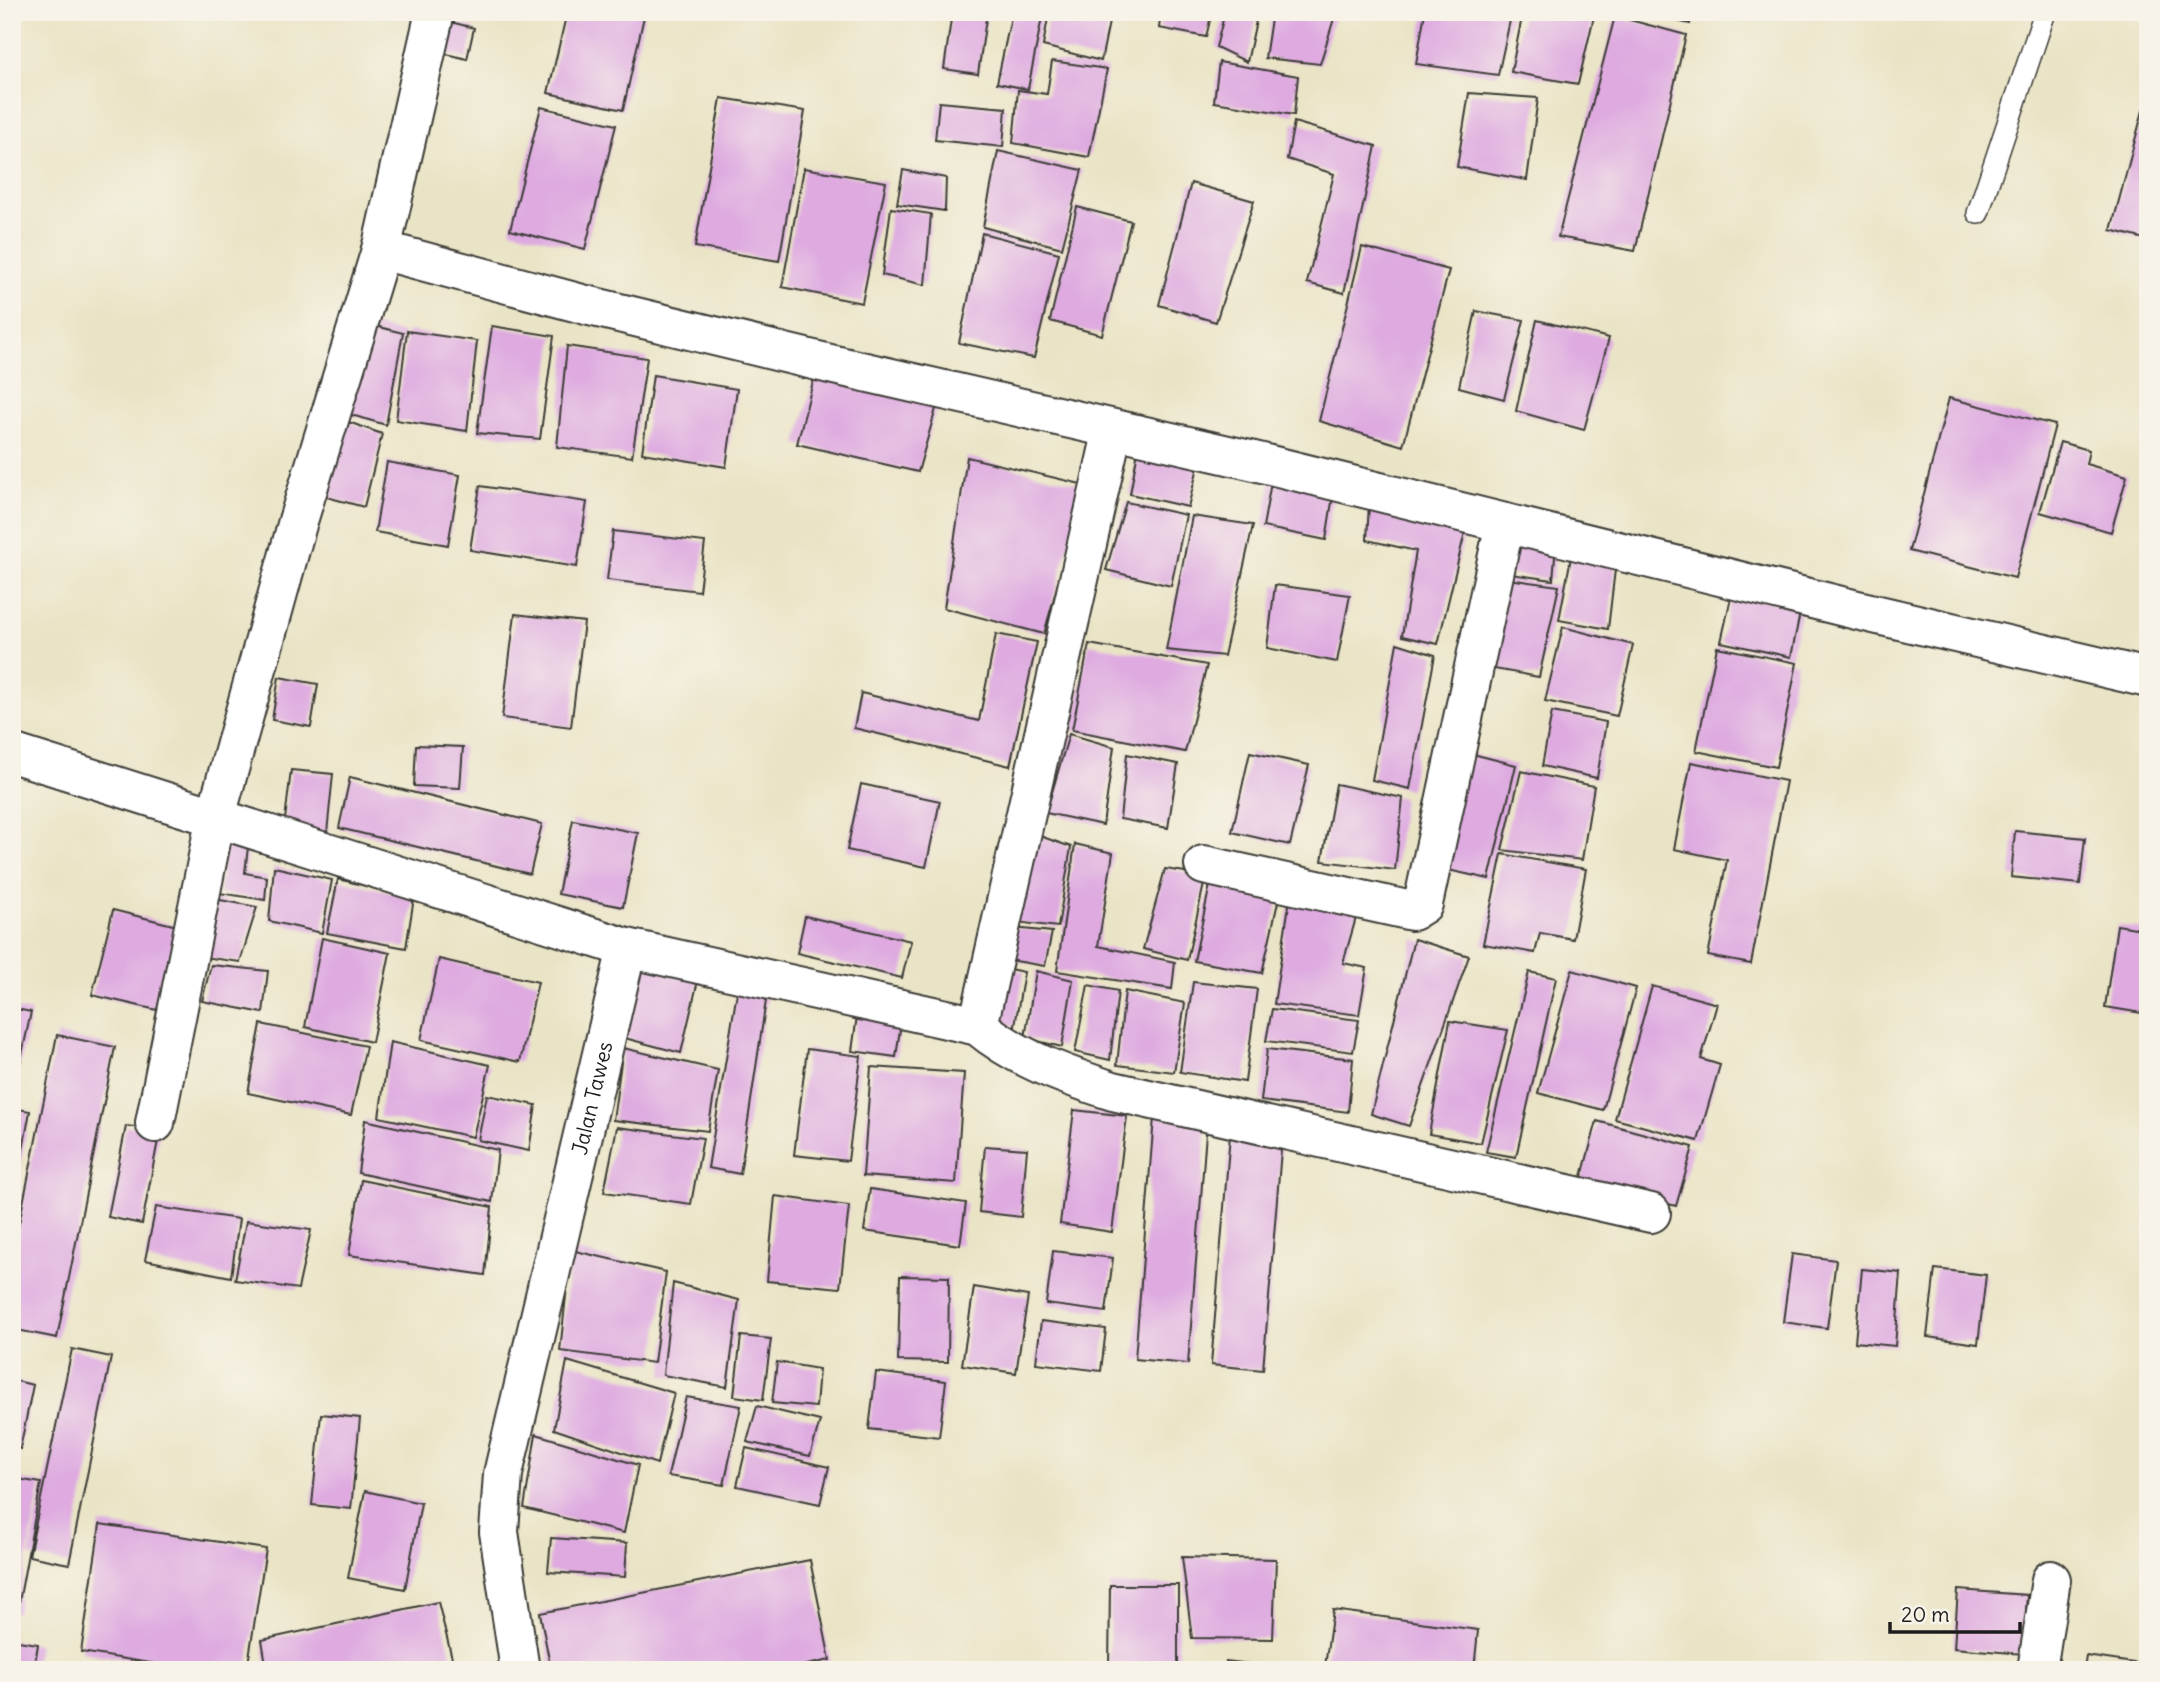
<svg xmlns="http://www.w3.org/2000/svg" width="2160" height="1682" viewBox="0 0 2160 1682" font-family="Delius,sans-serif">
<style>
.building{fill:#deaae0}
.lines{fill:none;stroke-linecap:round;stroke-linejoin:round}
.lane-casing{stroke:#3b3a36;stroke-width:24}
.street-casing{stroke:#3b3a36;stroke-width:42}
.lane{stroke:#fff;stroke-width:21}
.street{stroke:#fff;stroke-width:38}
.labels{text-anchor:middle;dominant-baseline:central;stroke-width:6;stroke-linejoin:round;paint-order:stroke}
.street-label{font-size:21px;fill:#1c1c1c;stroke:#f7f3e8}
</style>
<rect width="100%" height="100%" fill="#f7f3e8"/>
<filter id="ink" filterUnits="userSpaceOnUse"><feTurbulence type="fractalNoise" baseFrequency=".0143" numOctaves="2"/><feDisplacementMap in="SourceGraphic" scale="14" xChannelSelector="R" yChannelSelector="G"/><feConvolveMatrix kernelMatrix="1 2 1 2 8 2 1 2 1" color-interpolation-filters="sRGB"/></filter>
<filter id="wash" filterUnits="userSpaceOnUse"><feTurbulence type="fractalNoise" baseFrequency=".00686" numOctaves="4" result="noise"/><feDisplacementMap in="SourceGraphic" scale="28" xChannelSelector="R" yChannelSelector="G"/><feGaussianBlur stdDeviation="1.57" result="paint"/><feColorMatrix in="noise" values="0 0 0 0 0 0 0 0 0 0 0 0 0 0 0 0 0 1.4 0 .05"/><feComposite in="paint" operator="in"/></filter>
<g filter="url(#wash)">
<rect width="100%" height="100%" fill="#eae4c6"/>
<g id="blocks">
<path class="building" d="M567 12H645L623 110 548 93Z
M952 12H987L978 74 944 69Z
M1012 12H1043L1028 89 997 83Z
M1049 12H1111L1101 61 1043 46Z
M1161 12H1212L1206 37 1159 28Z
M1225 12H1258L1247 62 1216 47Z
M1272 12H1336L1320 64 1265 58Z
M1425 12H1498L1511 16 1498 75 1416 64Z
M1523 12H1595L1578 84 1511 72Z
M1639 12H1693L1690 24Z
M1615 16 1686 35 1635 251 1558 237Z
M443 20 474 28 467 59 439 52Z
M1052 61 1107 69 1089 157 1013 143 1018 90 1047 94Z
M1219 62 1298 76 1294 115 1214 102Z
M1469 93 1538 98 1527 180 1457 167Z
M721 98 805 111 779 261 695 247Z
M939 102 1006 108 1003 147 935 140Z
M2145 103H2148V240L2111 230Z
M541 107 616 125 585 249 510 230Z
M1294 122 1376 146 1344 293 1307 283 1334 174 1287 159Z
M998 151 1082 170 1062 248 983 227Z
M804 168 886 182 862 303 782 287Z
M903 170 946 178 945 211 897 204Z
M1191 183 1254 201 1216 322 1159 305Z
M1077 207 1131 221 1102 335 1050 321Z
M891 208 931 214 925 285 882 275Z
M982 233 1059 253 1034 358 959 343Z
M1362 247 1449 270 1403 446 1319 421Z
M1476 311 1524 320 1504 399 1459 387Z
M1537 320 1609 338 1584 430 1516 411Z
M367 324 403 333 386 425 341 412Z
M492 326 554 336 540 439 477 433Z
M407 331 477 341 467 431 396 420Z
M567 346 647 358 632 457 557 447Z
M815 374 937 405 918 472 797 444Z
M653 375 737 389 726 467 642 453Z
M1949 398 2055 425 2015 578 1909 551Z
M340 419 382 434 364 507 319 495Z
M2060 442 2089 450 2086 464 2127 476 2111 532 2040 512Z
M1139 445 1200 459 1188 507 1130 494Z
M967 457 1085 485 1044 634 944 608Z
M387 462 460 475 448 545 375 532Z
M1273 471 1334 489 1326 540 1263 527Z
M480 486 587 502 577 567 470 550Z
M1126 502 1186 515 1171 586 1106 570Z
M1369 504 1466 528 1438 644 1402 636 1416 551 1367 540Z
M1192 516 1253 525 1224 656 1166 650Z
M613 531 705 542 699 591 607 580Z
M1509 533 1556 545 1553 580 1503 573Z
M1572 552 1616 561 1608 629 1559 620Z
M1500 578 1559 586 1539 677 1483 667Z
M1275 585 1350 595 1337 662 1267 648Z
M1732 593 1801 608 1791 657 1721 642Z
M515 614 584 622 571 727 502 718Z
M1563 627 1633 645 1617 716 1545 701Z
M996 634 1037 642 1010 766 854 728 861 693 979 721Z
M1397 643 1435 655 1410 789 1372 780Z
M1089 644 1207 665 1185 752 1072 730Z
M1717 647 1797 663 1776 767 1696 751Z
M279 677 318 684 311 727 272 720Z
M1552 712 1606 722 1597 778 1542 766Z
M1069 734 1114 747 1103 825 1046 813Z
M416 745 463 747 460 788 414 786Z
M1461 751 1516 765 1489 879 1439 868Z
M1250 752 1309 765 1290 845 1232 832Z
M1127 754 1178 764 1168 828 1120 819Z
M1691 762 1786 781 1751 964 1708 956 1727 860 1674 849Z
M291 770 333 774 327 833 284 828Z
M1521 771 1594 786 1582 860 1502 850Z
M350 777 542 824 530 874 339 828Z
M861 784 940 801 926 867 847 850Z
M1336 784 1403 798 1395 870 1322 861Z
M573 820 638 833 623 907 558 894Z
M2015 831 2085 838 2080 884 2011 877Z
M226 835 249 838 245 873 267 877 265 900 219 893Z
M1037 835 1071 847 1058 927 1015 922Z
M1075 844 1113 853 1098 946 1175 962 1172 989 1057 971Z
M2146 851 2148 852V887L2142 886Z
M1502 854 1586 869 1573 939 1540 933 1535 953 1483 944Z
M274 867 332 880 322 933 269 921Z
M1165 869 1206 875 1187 960 1143 949Z
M1212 875 1280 893 1262 973 1194 961Z
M338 879 414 898 406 948 327 933Z
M1290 898 1358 911 1343 963 1367 968 1359 1015 1274 1004Z
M215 899 257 907 240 962 202 957Z
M113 910 177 926 157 1010 92 995Z
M805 916 911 941 902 978 797 953Z
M2117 925 2148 930V1014L2105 1007Z
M1013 928 1052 932 1045 966 1004 959Z
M322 938 390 953 372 1042 305 1027Z
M1414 939 1469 956 1409 1126 1371 1114Z
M632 957 699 976 681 1053 617 1036Z
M439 959 538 982 520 1062 421 1040Z
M211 965 268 971 263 1013 202 1001Z
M1000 967 1024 972 1015 1026 987 1021Z
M1572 970 1636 988 1603 1110 1538 1093Z
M1036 971 1073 980 1062 1047 1025 1038Z
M1529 972 1556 978 1516 1157 1486 1152Z
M1193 982 1257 989 1245 1082 1180 1072Z
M1088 985 1118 991 1110 1060 1075 1052Z
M738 986 767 994 740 1174 708 1168Z
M1652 986 1717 1004 1701 1059 1720 1065 1698 1141 1615 1119Z
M1125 991 1185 1003 1174 1072 1117 1065Z
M12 1008 31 1012 15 1087H12Z
M858 1009 902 1015 896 1057 852 1051Z
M1272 1009 1359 1020 1353 1052 1266 1041Z
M1450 1021 1508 1030 1481 1143 1429 1134Z
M261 1024 366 1046 351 1115 248 1093Z
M57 1035 115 1047 57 1338 12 1329V1258Z
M390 1042 490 1065 473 1137 379 1117Z
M623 1048 718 1070 708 1131 613 1120Z
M807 1049 861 1056 848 1161 794 1155Z
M1267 1049 1353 1059 1348 1112 1261 1101Z
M871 1067 964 1073 956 1183 863 1176Z
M487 1095 536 1105 529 1151 478 1140Z
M12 1108 30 1111 17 1183 12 1182Z
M1074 1110 1127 1116 1112 1232 1060 1224Z
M1154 1117 1207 1120 1188 1364 1135 1359Z
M365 1120 498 1150 492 1202 358 1173Z
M1597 1121 1693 1147 1676 1206 1581 1180Z
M126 1126 160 1130 142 1224 108 1217Z
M617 1127 703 1138 691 1204 604 1192Z
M1230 1134 1282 1138 1263 1370 1211 1365Z
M985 1146 1027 1149 1021 1217 979 1212Z
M361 1180 492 1207 485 1275 349 1255Z
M870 1189 966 1203 960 1245 864 1231Z
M775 1196 849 1206 840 1288 767 1281Z
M156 1207 239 1219 231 1277 145 1260Z
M246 1221 311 1230 298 1289 235 1280Z
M571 1250 666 1272 654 1363 560 1351Z
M1053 1251 1113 1258 1106 1312 1046 1304Z
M1792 1254 1836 1260 1827 1328 1783 1322Z
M1862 1269 1901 1273 1895 1346 1855 1342Z
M1935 1269 1986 1275 1978 1344 1927 1337Z
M900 1276 949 1277 948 1362 898 1361Z
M673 1283 739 1300 727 1387 663 1375Z
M974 1287 1028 1296 1016 1373 962 1365Z
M1041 1321 1106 1329 1101 1371 1036 1363Z
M741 1336 771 1339 763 1400 734 1396Z
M72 1349 111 1357 69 1564 29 1556Z
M567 1361 674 1393 657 1464 554 1429Z
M777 1362 819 1369 816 1407 772 1403Z
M876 1372 946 1381 939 1437 869 1429Z
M12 1380 33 1385 20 1449 12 1447Z
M686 1397 741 1406 724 1485 668 1476Z
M757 1406 820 1421 810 1456 747 1442Z
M321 1414 360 1418 351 1509 312 1505Z
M536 1434 638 1465 624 1533 524 1508Z
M746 1448 829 1467 820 1504 737 1486Z
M12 1478 41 1483 17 1613 12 1612Z
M365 1491 421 1503 405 1589 348 1578Z
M100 1524 266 1549 247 1670H194L81 1652Z
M551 1538 627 1543 625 1577 548 1572Z
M1182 1557 1276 1559 1273 1639 1192 1638Z
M810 1560 830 1660 784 1670H551L540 1613Z
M1110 1585H1178V1670H1109Z
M1958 1590 2027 1595 2023 1654 1954 1648Z
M438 1602 455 1670H267L262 1640Z
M1333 1610 1478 1630 1474 1670H1366L1325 1666Z
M12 1640 38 1644 34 1670H12Z
M2086 1656 2148 1665V1670H2084Z
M1226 1661 1282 1668V1670H1225Z"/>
</g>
</g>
<g filter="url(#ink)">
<use href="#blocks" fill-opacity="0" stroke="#3b3a36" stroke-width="2"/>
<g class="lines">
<g class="lane-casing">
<path id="lane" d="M1978 213 2045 12"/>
</g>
<g class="street-casing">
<g id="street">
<path d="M381 250 586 305 830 364 1250 460 1857 610 2148 678"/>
<path d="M12 753 627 948 978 1026C1018 1059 1064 1075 1113 1091L1651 1213"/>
<path d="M1204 865 1412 911 1423 904 1505 523"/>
<path d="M978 1026 1113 429"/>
<path d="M155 1123 216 816 298 521 381 250 435 12"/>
<path id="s1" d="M520 1670 499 1532 503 1474 627 948"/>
<path d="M2037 1670 2051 1580"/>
</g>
</g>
<use href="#lane" class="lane"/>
<use href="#street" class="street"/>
</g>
</g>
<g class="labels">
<g class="street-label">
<text stroke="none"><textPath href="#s1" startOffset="584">Jalan Tawes</textPath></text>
</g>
</g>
<rect width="2160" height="1682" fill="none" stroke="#f7f3e8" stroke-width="42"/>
<path d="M1890 1622v10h130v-10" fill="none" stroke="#1c1c1c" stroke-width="3.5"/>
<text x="1901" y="1622" font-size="21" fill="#1c1c1c" stroke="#f7f3e8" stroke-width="5" paint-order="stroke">20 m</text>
</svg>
